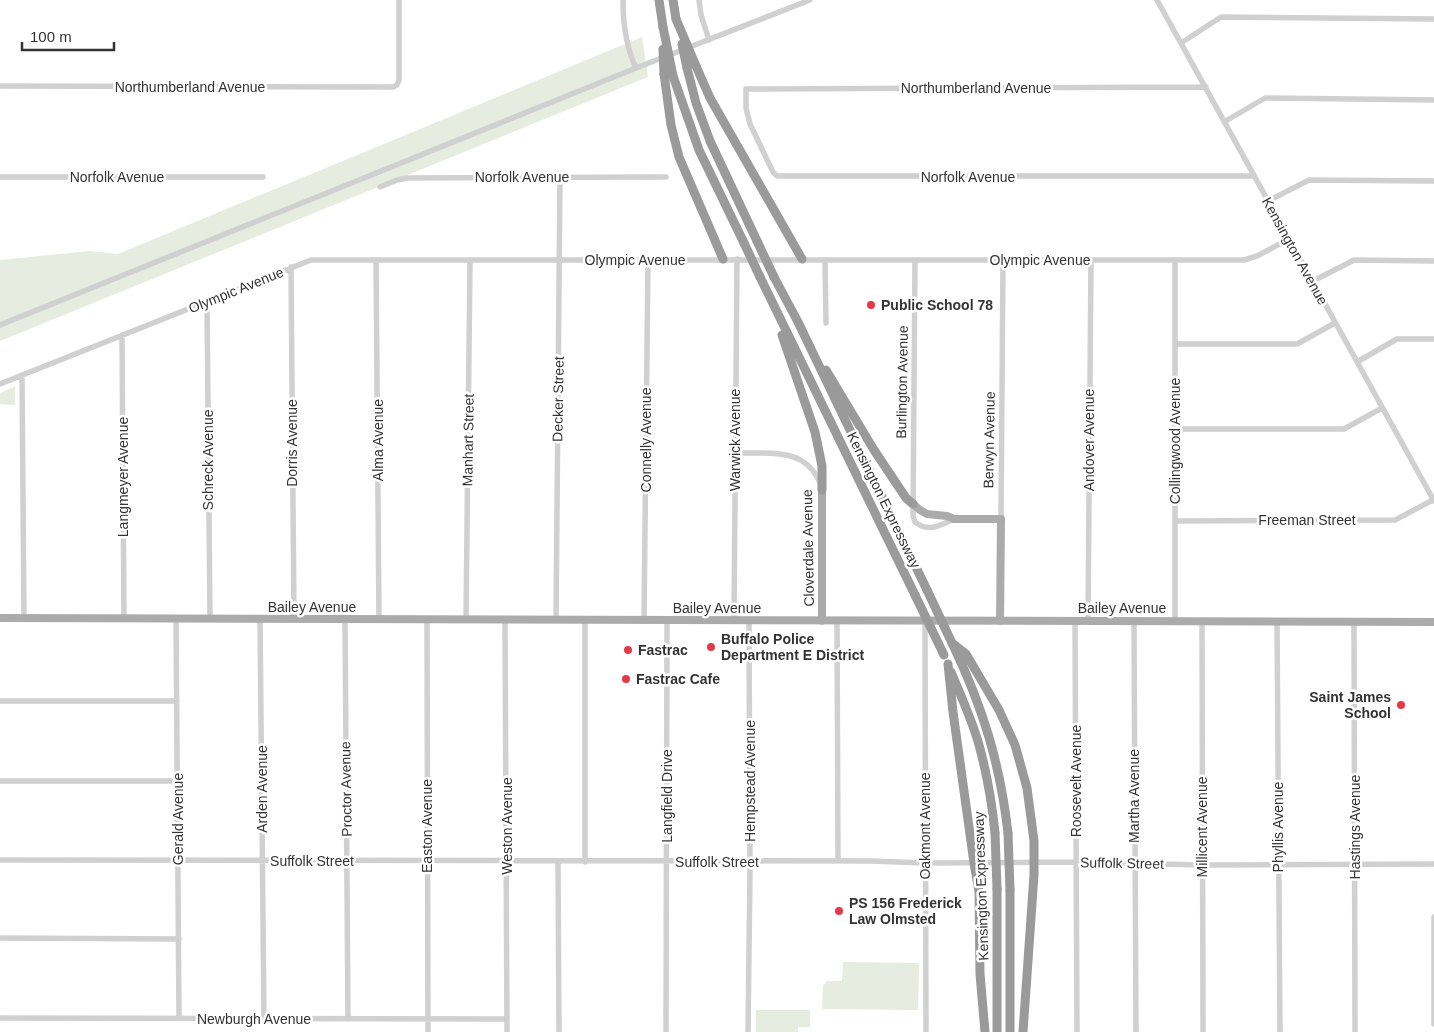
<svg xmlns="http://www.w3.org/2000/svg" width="1434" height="1032" viewBox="0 0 1434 1032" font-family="Arial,sans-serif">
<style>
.green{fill:#e6ecdf}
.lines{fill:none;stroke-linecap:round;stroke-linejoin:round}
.minor{stroke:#d0d0d0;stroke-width:5.5}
.major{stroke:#ababab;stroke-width:8}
.highway{stroke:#9a9a9a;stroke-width:9}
.highway-bridge{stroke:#9a9a9a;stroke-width:9}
.poi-dot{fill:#e63946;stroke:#fff;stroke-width:2}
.labels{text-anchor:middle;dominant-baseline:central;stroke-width:5;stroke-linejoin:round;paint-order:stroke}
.street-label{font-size:14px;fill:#333;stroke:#fff}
.poi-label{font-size:14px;font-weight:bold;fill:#333;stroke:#fff;text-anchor:start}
</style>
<rect width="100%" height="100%" fill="#fff"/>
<path class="green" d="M642 37 648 77 0 341V260L90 251 118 254Z
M15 386V405L0 404V393Z
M843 962 919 963 918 1010 822 1009 823 986 827 981H842Z
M756 1010H810V1027H798V1032H756Z"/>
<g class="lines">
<path class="minor" d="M623 0C623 23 626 47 636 68
M699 0 701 15 709 40
M1157 0 1434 501
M1181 43 1221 17 1434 19
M0 86 393 87 397 85 399 80V0
M1206 87 746 89V108L750 124 773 172 777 176H1254
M1224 122 1265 98 1434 100
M0 177H263
M380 187 397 180 408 178 666 177
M1268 201 1309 180 1434 181
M376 260 379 620
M825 260 826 323
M915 260 913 516 915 522C928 533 941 525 954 519
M291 267 294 619
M1313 281 1354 260 1434 261
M207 301 210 619
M0 325 636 68 810 0
M122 335 124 619
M1175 344H1297L1335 323
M1357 362 1397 339H1434
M22 375 24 619
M0 384 311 260H1244L1257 256 1289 239
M1175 429H1344L1382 408
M735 453C768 454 805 446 820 483
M1001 519 1003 260
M1175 521 1395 520 1433 500
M176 619 179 1018
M260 619 264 1019
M345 620 348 1019
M427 620 428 1032
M466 620 470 260
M505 620 507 1032
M556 620 560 177
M585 620V862
M644 620 648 260
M734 620 737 259
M837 621 838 861
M925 621 926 1032
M1075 621 1077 1032
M1088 621 1091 260
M1134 621 1136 1032
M1175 621V260
M1202 621 1203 1032
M1277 621 1280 1032
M1354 622 1355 1032
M0 701H177
M0 781H177
M0 860 871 861 925 863 1076 862 1202 865 1434 864
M558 862 559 1032
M1434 917V1024
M0 938 179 939
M0 1018 507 1019
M666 1032 667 620
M748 1032 750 870 749 620"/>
<path class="major" d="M913 504 920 510 927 514 947 516 954 519H1001L1000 621
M0 618 1434 622
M822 621V490"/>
<path class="highway" d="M659 0 663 27
M673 0 676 19
M696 66 710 98 802 259
M687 68 696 103 710 141 757 241
M664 74 671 125 679 157 723 259
M673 76 699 150 744 243
M760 277 915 595
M774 277 798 322 927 590
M782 335 815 432 822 466V490
M826 370 874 450 906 498 913 504
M952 643 966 654 999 710 1015 745 1027 788 1034 841V875L1023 1032
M953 645C983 708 1000 763 1008 833
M948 664 953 712 974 863 979 892 980 974 985 1032
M951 672C961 696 972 720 979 745 987 774 992 803 995 833
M997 889V1032
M1010 890V1032"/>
<path class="highway-bridge" d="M676 19 696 66
M663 27 673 76
M682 44 687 68
M663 49 664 74
M757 241 774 277
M744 243 760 277
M927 590 952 643
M915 595 944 655
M995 833 997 889
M1008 833 1010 890"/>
</g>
<g class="poi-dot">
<circle cx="871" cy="305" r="5"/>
<circle cx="711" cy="647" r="5"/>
<circle cx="628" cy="650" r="5"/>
<circle cx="626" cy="679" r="5"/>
<circle cx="1401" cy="705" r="5"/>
<circle cx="839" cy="911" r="5"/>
</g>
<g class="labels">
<g class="street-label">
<text x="190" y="87">Northumberland Avenue</text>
<text x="976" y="88">Northumberland Avenue</text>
<text x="117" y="177">Norfolk Avenue</text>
<text x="522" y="177">Norfolk Avenue</text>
<text x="968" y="177">Norfolk Avenue</text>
<text transform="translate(1295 251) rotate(61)">Kensington Avenue</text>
<text x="635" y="260">Olympic Avenue</text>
<text x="1040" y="260">Olympic Avenue</text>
<text transform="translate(236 290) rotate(-22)">Olympic Avenue</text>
<text transform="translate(902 382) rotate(-89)">Burlington Avenue</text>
<text transform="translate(558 399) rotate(-89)">Decker Street</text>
<text transform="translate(378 440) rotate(-90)">Alma Avenue</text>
<text transform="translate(468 440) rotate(-89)">Manhart Street</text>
<text transform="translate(646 440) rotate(-90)">Connelly Avenue</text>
<text transform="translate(735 440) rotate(-90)">Warwick Avenue</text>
<text transform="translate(989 440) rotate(-89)">Berwyn Avenue</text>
<text transform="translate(1089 440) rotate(-90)">Andover Avenue</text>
<text transform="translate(1175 441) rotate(-90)">Collingwood Avenue</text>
<text transform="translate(292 443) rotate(-90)">Dorris Avenue</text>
<text transform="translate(208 460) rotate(-90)">Schreck Avenue</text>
<text transform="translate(123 477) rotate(-90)">Langmeyer Avenue</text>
<text transform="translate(884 500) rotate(64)">Kensington Expressway</text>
<text x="1307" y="520">Freeman Street</text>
<text transform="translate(808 548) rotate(-91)">Cloverdale Avenue</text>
<text x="312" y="607">Bailey Avenue</text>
<text x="717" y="608">Bailey Avenue</text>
<text x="1122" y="608">Bailey Avenue</text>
<text transform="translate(750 781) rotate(-90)">Hempstead Avenue</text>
<text transform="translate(1076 781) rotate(-90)">Roosevelt Avenue</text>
<text transform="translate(262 789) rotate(-90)">Arden Avenue</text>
<text transform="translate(346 789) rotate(-91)">Proctor Avenue</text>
<text transform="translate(667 796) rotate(-90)">Langfield Drive</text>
<text transform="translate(1134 796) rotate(-90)">Martha Avenue</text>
<text transform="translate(178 819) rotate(-90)">Gerald Avenue</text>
<text transform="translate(427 826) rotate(-90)">Easton Avenue</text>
<text transform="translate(507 826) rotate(-90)">Weston Avenue</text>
<text transform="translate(925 826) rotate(-90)">Oakmont Avenue</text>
<text transform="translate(1202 827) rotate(-90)">Millicent Avenue</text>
<text transform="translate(1278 827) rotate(-90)">Phyllis Avenue</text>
<text transform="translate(1355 827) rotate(-90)">Hastings Avenue</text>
<text x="312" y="861">Suffolk Street</text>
<text x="717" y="862">Suffolk Street</text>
<text transform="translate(1122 863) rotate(1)">Suffolk Street</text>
<text transform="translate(981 886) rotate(-92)">Kensington Expressway</text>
<text x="254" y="1019">Newburgh Avenue</text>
</g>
<g class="poi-label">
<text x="881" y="305">Public School 78</text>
<text x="721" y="639">Buffalo Police<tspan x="721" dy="16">Department E District</tspan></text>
<text x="638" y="650">Fastrac</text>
<text x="636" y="679">Fastrac Cafe</text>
<text x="1391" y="697" text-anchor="end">Saint James<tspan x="1391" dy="16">School</tspan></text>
<text x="849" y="903">PS 156 Frederick<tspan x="849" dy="16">Law Olmsted</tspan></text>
</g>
</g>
<path d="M22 42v8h92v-8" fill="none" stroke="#333333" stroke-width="2.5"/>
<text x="30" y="42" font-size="15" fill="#333333" stroke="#ffffff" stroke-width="4" paint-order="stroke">100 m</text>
</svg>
